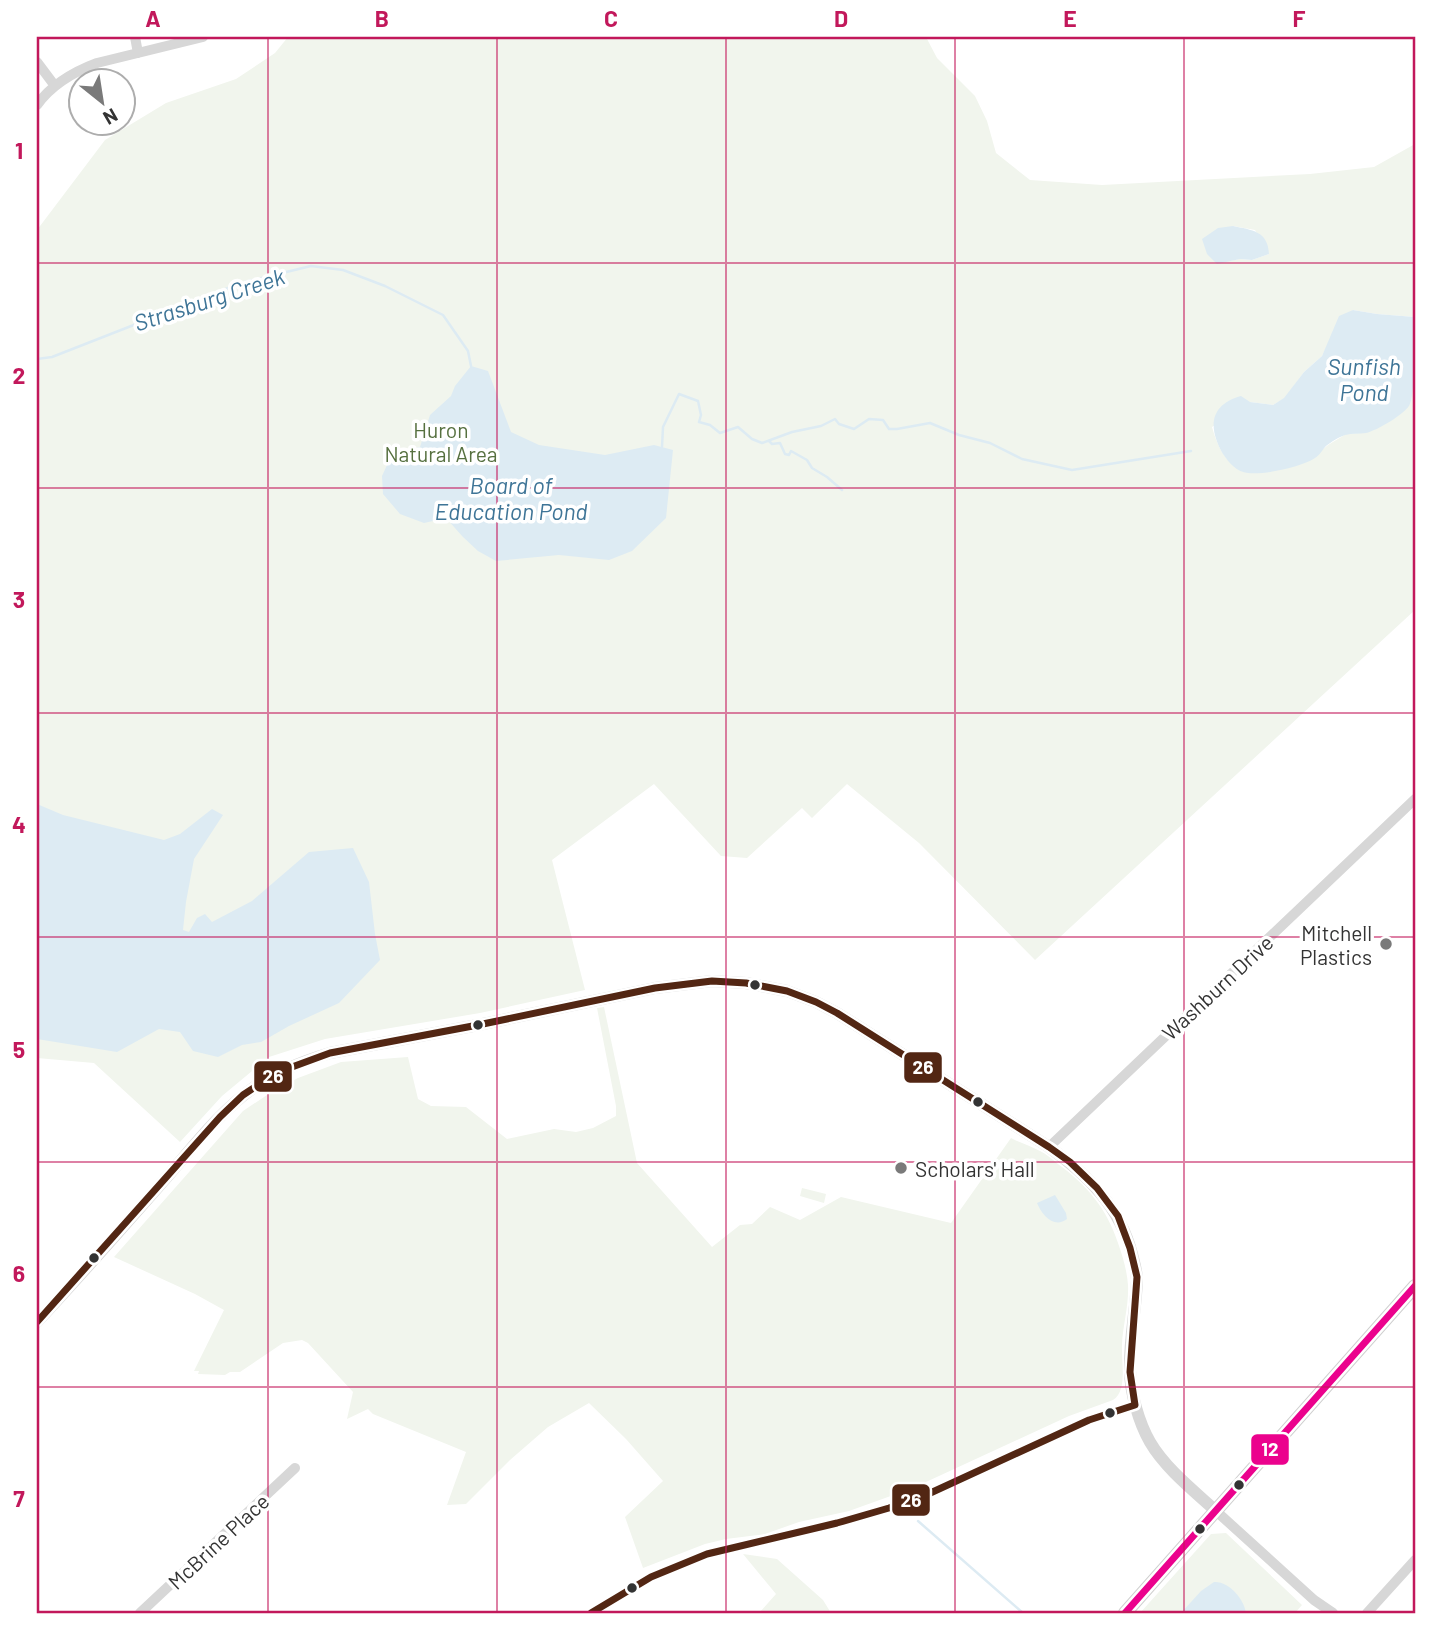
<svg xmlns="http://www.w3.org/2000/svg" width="1452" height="1650" viewBox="0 0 1452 1650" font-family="Barlow,sans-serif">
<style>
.green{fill:#f1f5ed;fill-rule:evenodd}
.water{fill:#ddebf3}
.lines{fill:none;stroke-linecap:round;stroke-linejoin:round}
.stream{stroke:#ddebf3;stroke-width:2.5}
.minor{stroke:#d7d7d7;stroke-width:10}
.tertiary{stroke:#d7d7d7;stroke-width:12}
.secondary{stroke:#d0d0d0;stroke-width:14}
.bus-1-casing{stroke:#fff;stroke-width:12}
.bus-2-casing{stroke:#fff;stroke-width:12}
.bus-1{stroke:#522613;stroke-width:7}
.bus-2{stroke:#eb028d;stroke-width:7}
.grid{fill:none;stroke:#c2185b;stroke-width:2;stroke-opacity:0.55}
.poi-dot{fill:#7a7a7a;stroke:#fff;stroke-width:2.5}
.bus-dot{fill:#333;stroke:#fff;stroke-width:2.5}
.labels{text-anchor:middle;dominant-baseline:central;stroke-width:7;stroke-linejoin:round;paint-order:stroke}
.park-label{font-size:21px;fill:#56703f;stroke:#fff}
.poi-label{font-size:21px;fill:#333;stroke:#fff;text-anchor:end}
.street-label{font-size:21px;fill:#333;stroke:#fff}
.water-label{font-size:23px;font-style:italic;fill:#3f7597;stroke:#fff}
.line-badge{stroke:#fff;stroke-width:2.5}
.badge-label{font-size:19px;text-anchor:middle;font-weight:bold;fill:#fff}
.neatline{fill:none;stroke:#c2185b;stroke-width:2.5}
.grid-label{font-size:23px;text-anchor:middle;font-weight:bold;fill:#c2185b}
</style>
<rect width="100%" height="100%" fill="#fff"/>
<path class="green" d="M288 37H926L937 58 975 96 987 121 996 153 1030 180 1102 185 1310 174 1374 167 1415 144V317L1377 314 1353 310 1328 344 1322 356 1304 372 1285 398 1273 405 1250 402 1212 427C1217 445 1225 463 1243 471L1322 450 1328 445 1346 434 1360 433 1410 404 1412 387 1415 378V610L1035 960 919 843 847 784 812 818 802 808 747 858 721 856 654 784 552 860 585 990 480 1013 325 1039 269 1057 222 1096 180 1142 94 1063 37 1058V230L105 140 166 103 236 79 275 53ZM1233 226 1255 230 1269 254 1252 260 1240 259 1217 263Z
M604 1007 637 1163 712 1247 740 1225 752 1224 770 1207 800 1220 841 1197 951 1223 1011 1138C1020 1143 1031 1146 1040 1151 1046 1154 1052 1159 1058 1164 1087 1185 1107 1209 1118 1243 1123 1257 1127 1271 1128 1285 1129 1305 1123 1325 1122 1344 1121 1361 1128 1391 1113 1400L1069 1416 913 1488 849 1511 799 1522 765 1534 726 1539 705 1544 643 1568 625 1517 663 1481 626 1439 589 1403 548 1427 510 1460 466 1504 447 1505 466 1452 373 1414 368 1409 347 1419 353 1392 308 1343 302 1340 283 1343 240 1372H230L225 1375 198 1374 199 1371H194L224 1310 195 1294 114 1257 243 1111 273 1091 298 1078 341 1062 408 1057 418 1099 431 1106 466 1107 507 1139 554 1129 576 1132 593 1128 616 1116V1106L597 1008Z
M802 1188 826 1194 824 1203 800 1196Z
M1226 1533 1302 1605 1295 1613H1140L1211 1534Z
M743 1554 777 1559 823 1600 831 1613H759L776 1594Z"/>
<path class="water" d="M1233 226C1252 230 1268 231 1269 254L1252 260 1240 259 1217 264 1207 254 1202 239 1218 228Z
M1353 310 1377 314 1415 317V378C1412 387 1413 395 1410 404 1407 413 1376 431 1366 433 1359 434 1352 433 1345 435 1339 437 1331 442 1326 446 1323 449 1320 455 1315 458 1302 467 1264 475 1248 473 1237 472 1229 463 1223 454 1208 428 1209 405 1241 396L1250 402 1273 405 1284 398 1304 372 1322 356 1339 316Z
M471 366 488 371 511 432 539 445 605 455 654 445 673 450 666 518 632 551 609 560 559 555 496 561 478 551 463 537 446 518 424 523 400 514 383 494 382 476 393 452 420 447 430 415 451 396 455 386Z
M37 804 63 815 164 840 180 834 212 809 223 815 194 859 186 902 183 930 189 932 197 918 205 914 212 922 252 901 309 852 353 848 369 882 375 934 380 960 339 1003 289 1026 261 1042 242 1045 218 1057 193 1051 180 1032 159 1029 117 1052 37 1039Z
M1055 1195 1066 1213 1067 1219C1054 1229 1042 1215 1037 1203Z
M1214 1582C1229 1581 1244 1599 1246 1613H1181L1201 1591Z"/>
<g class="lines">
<path class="stream" d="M37 359 52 357 241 283 311 266 343 270 385 286 443 315 468 351 471 366
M769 441 772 444 780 443 785 454 789 455 791 451 807 460 812 468 827 477 842 490
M662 447 663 427 679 394 698 401 701 415 699 422 710 425 720 433 738 427 752 439 762 443 792 432 821 426 835 419 839 424 854 429 869 419 883 420 889 429H897L930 423 959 435 990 443 1022 459 1072 470 1191 451
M918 1521 1023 1613"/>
<path class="minor" d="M135 37 138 53
M37 62 55 86
M37 105C52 84 73 72 97 63L203 37
M1049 1147 1415 799
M1216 1511 1314 1600 1333 1613
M140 1613 295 1468
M591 1613 651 1577 707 1554 837 1523 889 1508 926 1495 1089 1420 1135 1405
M1367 1613 1415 1560"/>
<path class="tertiary" d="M37 1322C81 1275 123 1227 166 1178 193 1147 222 1109 256 1086 278 1071 304 1061 330 1053L478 1025 655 988 712 981 746 983 787 991 816 1002 837 1013 1049 1147C1087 1174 1120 1207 1132 1254 1134 1262 1137 1271 1137 1280 1136 1310 1129 1340 1130 1370 1130 1392 1139 1423 1150 1442 1165 1468 1194 1491 1216 1511"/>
<path class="secondary" d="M1125 1613 1415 1286"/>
<g class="bus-1-casing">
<path id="bus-1" d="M37 1322 220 1117 243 1095 264 1081 292 1067 330 1053 478 1025 655 988 712 981 746 983 787 991 816 1002 837 1013 1049 1147 1070 1162 1097 1188 1118 1216 1130 1248 1137 1277 1130 1372 1135 1405 1089 1420 926 1495 889 1508 837 1523 707 1554 651 1577 591 1613"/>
</g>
<g class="bus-2-casing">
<path id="bus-2" d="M1125 1613 1415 1286"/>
</g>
<use href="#bus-1" class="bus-1"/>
<use href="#bus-2" class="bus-2"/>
</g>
<path class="grid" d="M268 37V1613M497 37V1613M726 37V1613M955 37V1613M1184 37V1613M37 263H1415M37 488H1415M37 713H1415M37 937H1415M37 1162H1415M37 1387H1415"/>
<g class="poi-dot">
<circle cx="1386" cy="944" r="7"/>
<circle cx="901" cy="1168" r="7"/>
</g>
<g class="bus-dot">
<circle cx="755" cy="985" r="6"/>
<circle cx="478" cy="1025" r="6"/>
<circle cx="978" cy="1102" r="6"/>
<circle cx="94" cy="1258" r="6"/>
<circle cx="1110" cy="1413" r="6"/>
<circle cx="1239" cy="1485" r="6"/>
<circle cx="1200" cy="1529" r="6"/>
<circle cx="632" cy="1588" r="6"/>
</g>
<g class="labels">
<g class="park-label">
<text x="441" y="429">Huron<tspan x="441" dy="24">Natural Area</tspan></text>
</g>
<g class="poi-label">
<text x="1372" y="932">Mitchell<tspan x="1372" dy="24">Plastics</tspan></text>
<text x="915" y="1168" text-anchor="start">Scholars' Hall</text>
</g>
<g class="street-label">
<text transform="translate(1217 987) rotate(-43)">Washburn Drive</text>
<text transform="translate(218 1541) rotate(-43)">McBrine Place</text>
</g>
<g class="water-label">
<text transform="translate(209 299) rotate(-18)">Strasburg Creek</text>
<text x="1364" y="366">Sunfish<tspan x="1364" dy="26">Pond</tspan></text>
<text x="511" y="485">Board of<tspan x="511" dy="26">Education Pond</tspan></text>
</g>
</g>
<g class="line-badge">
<rect x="903" y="1051" width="40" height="33" rx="7" fill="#522613"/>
<rect x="253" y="1060" width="40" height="33" rx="7" fill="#522613"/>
<rect x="1250" y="1433" width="40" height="33" rx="7" fill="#eb028d"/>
<rect x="891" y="1483" width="40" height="34" rx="7" fill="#522613"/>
</g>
<g class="badge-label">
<text x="923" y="1074">26</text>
<text x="273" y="1083">26</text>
<text x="1270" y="1456">12</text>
<text x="911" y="1507">26</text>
</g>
<rect width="1452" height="1650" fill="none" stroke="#ffffff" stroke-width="77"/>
<g transform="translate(102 102) rotate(150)"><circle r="33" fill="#ffffff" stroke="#adadad" stroke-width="2"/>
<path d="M0-5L12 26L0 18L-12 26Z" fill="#7a7a7a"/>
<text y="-10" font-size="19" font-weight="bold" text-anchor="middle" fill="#333333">N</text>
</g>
<rect x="38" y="38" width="1376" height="1574" class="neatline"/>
<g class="grid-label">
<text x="153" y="27">A</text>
<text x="382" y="27">B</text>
<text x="611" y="27">C</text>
<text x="841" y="27">D</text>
<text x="1070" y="27">E</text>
<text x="1299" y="27">F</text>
<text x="19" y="159">1</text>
<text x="19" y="384">2</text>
<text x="19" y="608">3</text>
<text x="19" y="833">4</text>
<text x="19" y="1058">5</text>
<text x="19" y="1282">6</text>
<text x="19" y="1507">7</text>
</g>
</svg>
